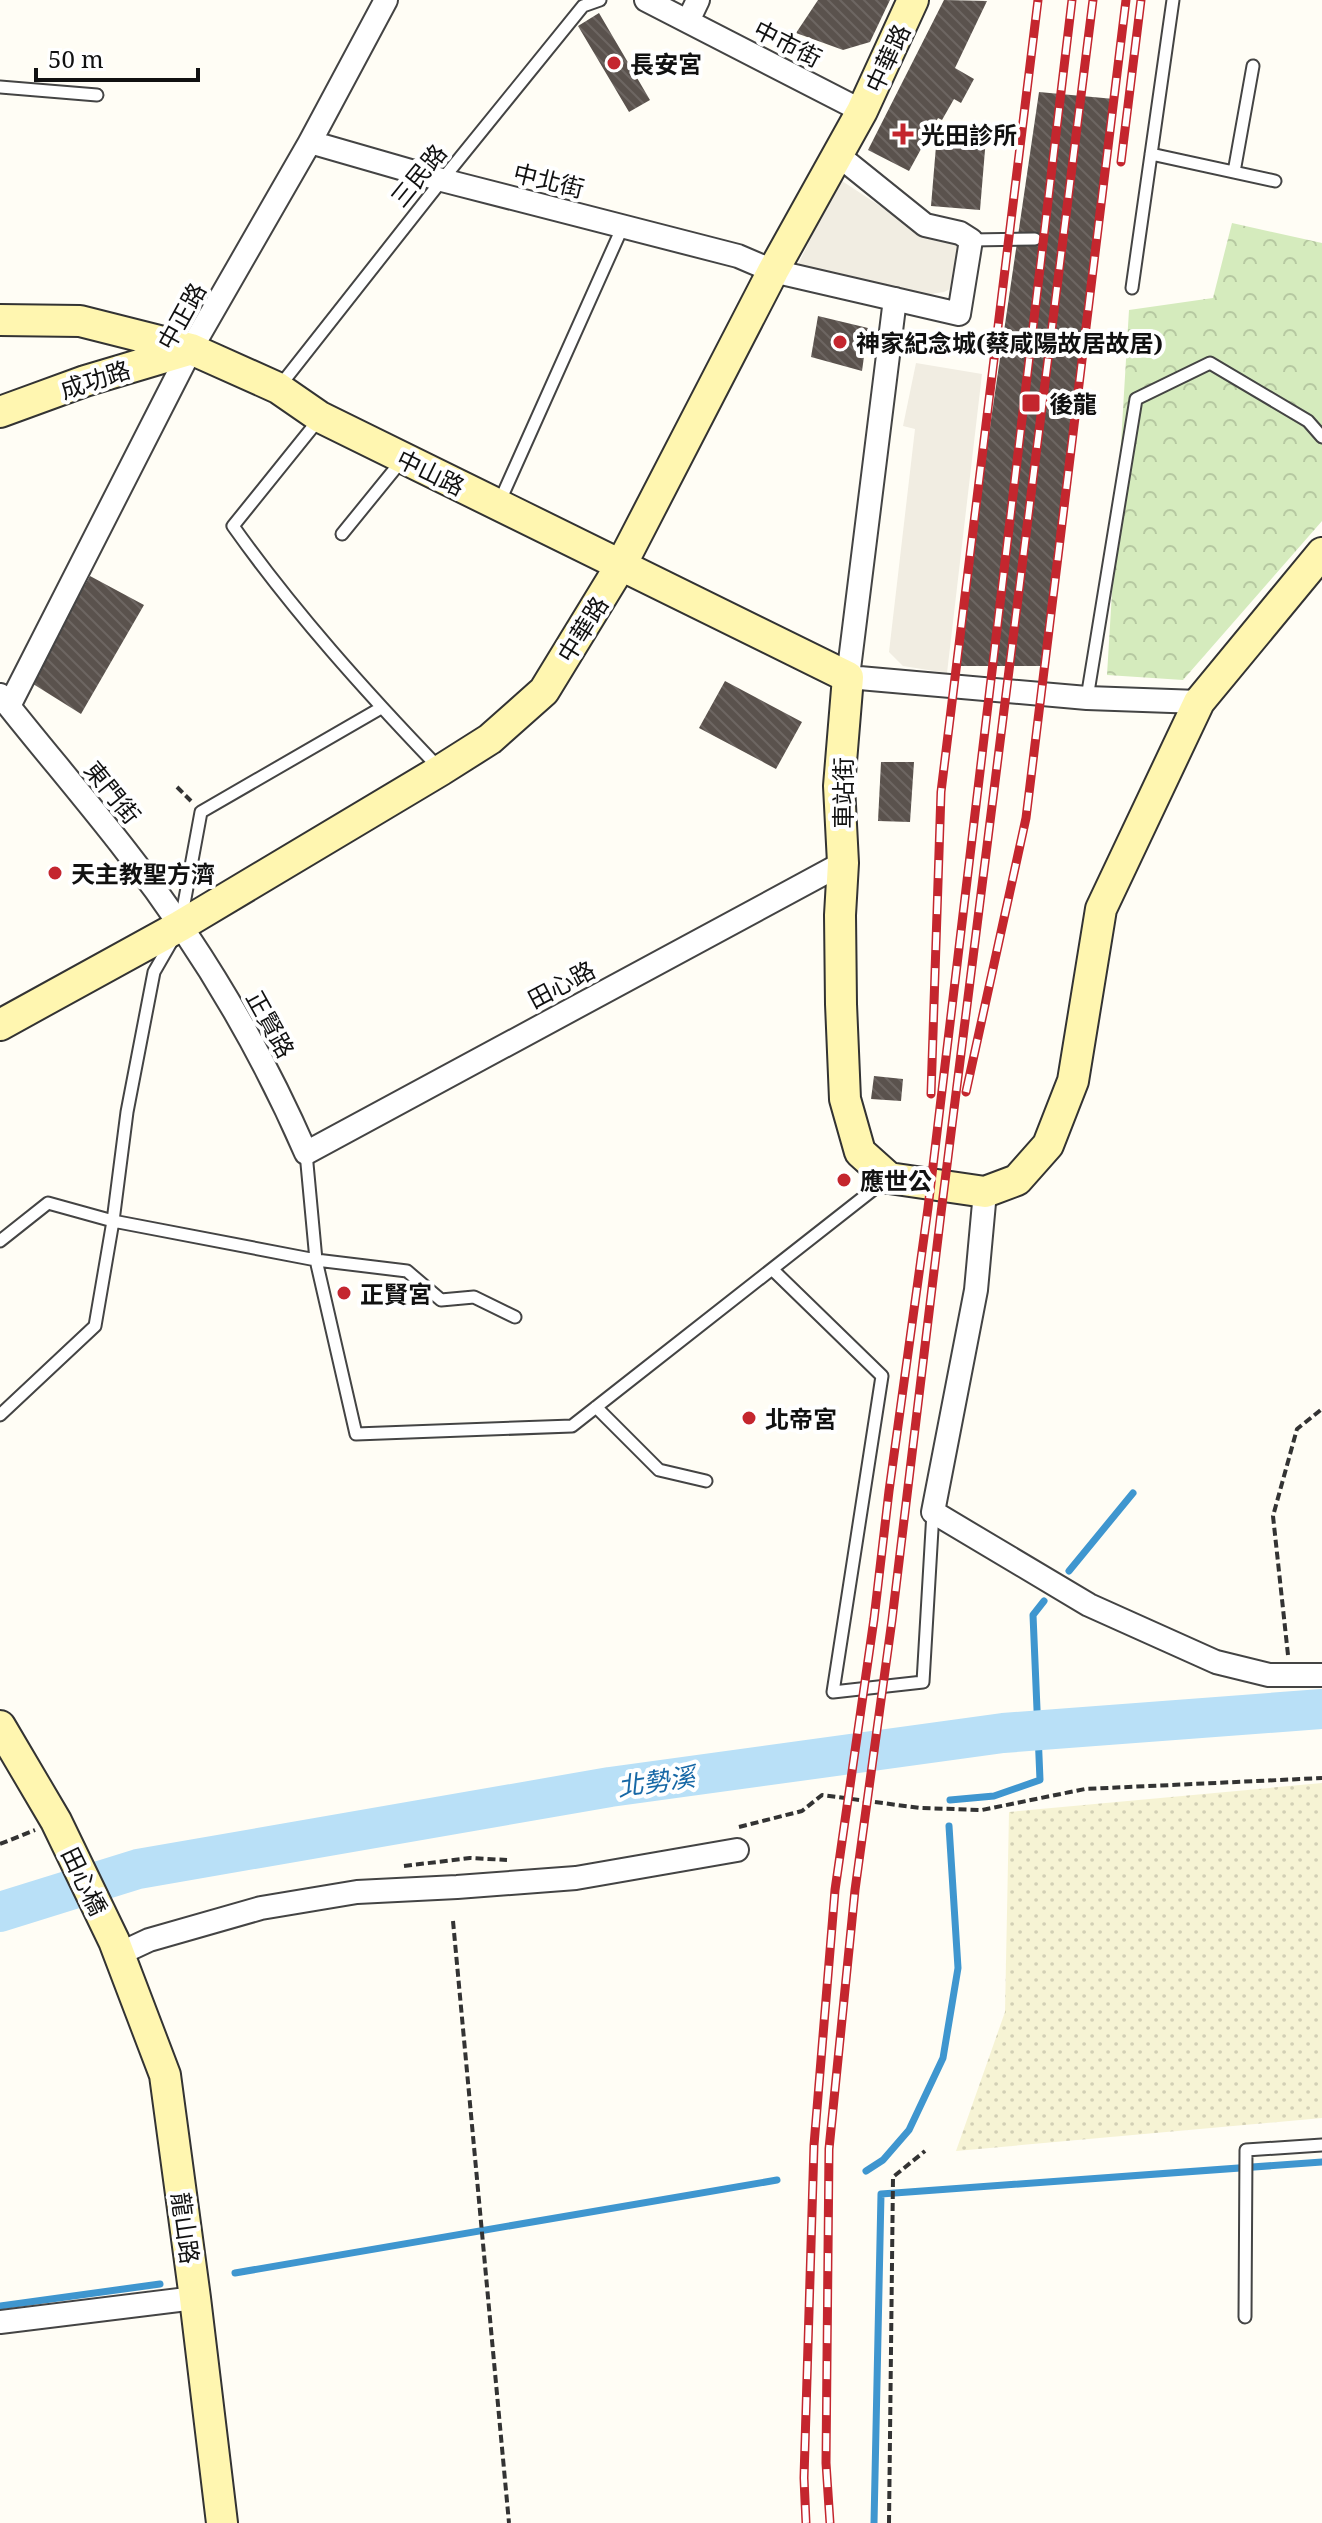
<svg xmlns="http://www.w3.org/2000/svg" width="1322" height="2523" viewBox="0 0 1322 2523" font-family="'Noto Serif','Noto Sans TC',serif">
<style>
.farmland{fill:url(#farmland-dots)}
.park{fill:url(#park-crowns)}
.plaza{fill:#f1ede2}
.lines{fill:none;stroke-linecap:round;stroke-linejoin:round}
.stream{stroke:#3f96cf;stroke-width:7}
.river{stroke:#b9e0f7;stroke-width:40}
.building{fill:url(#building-back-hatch)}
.lane-casing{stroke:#444;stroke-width:15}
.street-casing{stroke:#444;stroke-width:26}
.secondary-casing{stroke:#333;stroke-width:34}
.path{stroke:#333;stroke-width:4;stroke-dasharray:8 4;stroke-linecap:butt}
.lane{stroke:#fff;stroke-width:11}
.street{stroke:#fff;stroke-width:22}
.secondary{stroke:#fff6b0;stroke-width:30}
.rail-casing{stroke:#c4262e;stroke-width:9}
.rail{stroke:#fff;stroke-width:6;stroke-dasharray:18;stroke-linecap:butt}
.poi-dot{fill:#c4262e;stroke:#fff;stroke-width:3}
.labels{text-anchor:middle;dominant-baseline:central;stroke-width:8;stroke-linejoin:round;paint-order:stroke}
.street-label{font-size:24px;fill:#111;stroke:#fff}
.poi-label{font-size:24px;font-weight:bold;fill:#111;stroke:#fff;text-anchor:start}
.water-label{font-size:26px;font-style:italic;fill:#1768a6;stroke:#fff}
</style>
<defs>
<pattern id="farmland-dots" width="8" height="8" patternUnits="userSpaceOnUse" patternTransform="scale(2)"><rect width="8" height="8" fill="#f6f3d4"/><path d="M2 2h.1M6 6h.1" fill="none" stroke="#d2cfb5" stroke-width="1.8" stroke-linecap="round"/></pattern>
<pattern id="park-crowns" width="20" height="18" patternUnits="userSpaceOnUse" patternTransform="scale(2)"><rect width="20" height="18" fill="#d5ebbd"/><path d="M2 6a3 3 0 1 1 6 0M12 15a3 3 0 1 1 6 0" fill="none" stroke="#b6c8a1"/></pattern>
<pattern id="building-back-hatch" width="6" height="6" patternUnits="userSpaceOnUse" patternTransform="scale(2)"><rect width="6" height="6" fill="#5a524d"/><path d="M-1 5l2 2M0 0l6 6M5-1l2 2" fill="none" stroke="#6d6662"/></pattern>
</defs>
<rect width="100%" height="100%" fill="#fffdf5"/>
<path class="farmland" d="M1322 1783V2118L956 2151 1005 2012 1009 1812Z"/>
<path class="park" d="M1232 223 1322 243V521L1183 680 1107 675 1129 310 1213 298Z"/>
<path class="plaza" d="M839 179 918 231 955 242 961 252 958 279 952 288 944 292 925 295 797 267Z
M916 363 982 374 947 673 903 666 889 652 915 429 903 426Z"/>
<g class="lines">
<path class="stream" d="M1069 1571 1133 1493
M950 1800 994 1796 1040 1780 1033 1615 1044 1601
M866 2171 883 2160 909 2130 943 2058 958 1968 949 1826
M235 2273 777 2180
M0 2306 160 2284
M874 2523 881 2194 1322 2162"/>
<path class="river" d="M0 1912 138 1869 610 1787 1003 1733 1322 1709"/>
</g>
<path class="building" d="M818 0H890L870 42 843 50 796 33Z
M944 0 987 1 955 68 974 79 961 103 954 99 942 120 938 118 909 171 868 150Z
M599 13 650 100 629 112 578 26Z
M1039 92 1114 99 1048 666H955Z
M937 134 986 138 980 210 931 206Z
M818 316 868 328 862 371 811 357Z
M90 576 144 605 81 714 30 682Z
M725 681 802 722 776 769 699 728Z
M881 762H914L910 822 878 821Z
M874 1076 903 1079 901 1101 871 1099Z"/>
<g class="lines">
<g class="lane-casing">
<path id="lane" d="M0 87 97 95
M1151 154 1275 181
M1234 172 1253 66
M971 240 1035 239
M1132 288 1173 0
M279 387 442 180 583 6 600 0
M320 418 233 526C294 612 366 692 440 769
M499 503 623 226
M342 534 403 459
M1087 698 1136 399 1210 363 1308 421 1322 437
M181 920 201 812 381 708
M306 1153 316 1260 356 1434 572 1426 888 1178
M0 1241 48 1203 113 1221 316 1260 407 1271 441 1300 474 1297 515 1317
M772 1269 882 1376 833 1692 923 1682 933 1512
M596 1407 659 1470 706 1481
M0 1415 95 1326 113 1221 127 1112 154 972 173 939
M1245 2317 1246 2150 1322 2145"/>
</g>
<g class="street-casing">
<path id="street" d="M646 0 862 111
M688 21 698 0
M310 142 442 180 738 256 773 271 959 314 971 240 960 233 925 225 838 155
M895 299 848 677 1087 698 1199 702
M0 695C41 747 85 798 126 851 198 943 259 1045 306 1153L843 863
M9 706 191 349 310 142 386 0
M985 1192 976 1290 933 1512 1089 1605 1216 1662 1269 1675H1322
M119 1954 149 1940 261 1908 357 1892 457 1887 576 1878 737 1850
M0 2322 195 2298"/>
</g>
<g class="secondary-casing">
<path id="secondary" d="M0 320 80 321 191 349 278 388 320 417 848 677 839 786 843 863 840 915 841 1004 845 1099 860 1152 889 1178 985 1192 1017 1180 1048 1145 1073 1081 1101 909 1199 702 1322 553
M0 412 85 381 189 350
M0 1025 180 926 441 770 490 739 544 691 621 565 773 271 862 111 913 0
M0 1726 56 1821 114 1941 165 2075 195 2298 222 2523"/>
</g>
<path class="path" d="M177 787 191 801
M1288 1655 1273 1516 1297 1429 1322 1409
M739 1827 802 1811 822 1795 920 1808 982 1810 1085 1789 1322 1778
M0 1844 35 1830
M404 1866 470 1858 507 1860
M453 1921 509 2523
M889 2523 893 2177 925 2151"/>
<use href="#lane" class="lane"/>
<use href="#street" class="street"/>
<use href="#secondary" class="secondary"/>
<g class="rail-casing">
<path id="rail" d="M1121 162 1141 0
M966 1092 1026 818 1126 0
M931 1094 941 792 1038 0
M806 2523 804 2478 814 2145 835 1890 874 1619 889 1491 928 1208 1072 0
M830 2523 826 2463 829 2149 855 1890 892 1620 941 1213 1093 0"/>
</g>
<use href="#rail" class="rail"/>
</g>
<g class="poi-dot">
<circle cx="614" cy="63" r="8"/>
<path d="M899 122h8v8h8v8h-8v8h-8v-8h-8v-8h8z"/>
<circle cx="840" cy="342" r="8"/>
<rect x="1021" y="393" width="20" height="20" rx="4"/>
<circle cx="55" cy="873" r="8"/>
<circle cx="844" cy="1180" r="8"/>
<circle cx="344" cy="1293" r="8"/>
<circle cx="749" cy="1418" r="8"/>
</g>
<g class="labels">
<g class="street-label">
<text transform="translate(788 43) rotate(27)">中市街</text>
<text transform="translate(887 58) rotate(-65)">中華路</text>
<text transform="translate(418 175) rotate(-51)">三民路</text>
<text transform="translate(549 180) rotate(14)">中北街</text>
<text transform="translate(181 316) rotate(-61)">中正路</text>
<text transform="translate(95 379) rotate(-18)">成功路</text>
<text transform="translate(431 472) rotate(26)">中山路</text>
<text transform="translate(582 629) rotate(-58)">中華路</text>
<text transform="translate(113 792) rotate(51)">東門街</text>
<text transform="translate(842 793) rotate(-90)">車站街</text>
<text transform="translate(561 984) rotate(-28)">田心路</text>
<text transform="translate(271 1024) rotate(61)">正賢路</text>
<text transform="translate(85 1881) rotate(64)">田心橋</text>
<text transform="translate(186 2228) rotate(82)">龍山路</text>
</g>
<g class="poi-label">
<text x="630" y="63">長安宮</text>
<text x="921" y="134">光田診所</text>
<text x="856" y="342">神家紀念城(蔡咸陽故居故居)</text>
<text x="1049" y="403">後龍</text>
<text x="71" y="873">天主教聖方濟</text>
<text x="860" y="1180">應世公</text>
<text x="360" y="1293">正賢宮</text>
<text x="765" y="1418">北帝宮</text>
</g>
<g class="water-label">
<text transform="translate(656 1781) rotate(-8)">北勢溪</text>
</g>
</g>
<path d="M36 68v12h162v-12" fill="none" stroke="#111111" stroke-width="4"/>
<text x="48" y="68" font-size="24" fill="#111111" stroke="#ffffff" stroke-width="6" paint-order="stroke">50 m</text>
</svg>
